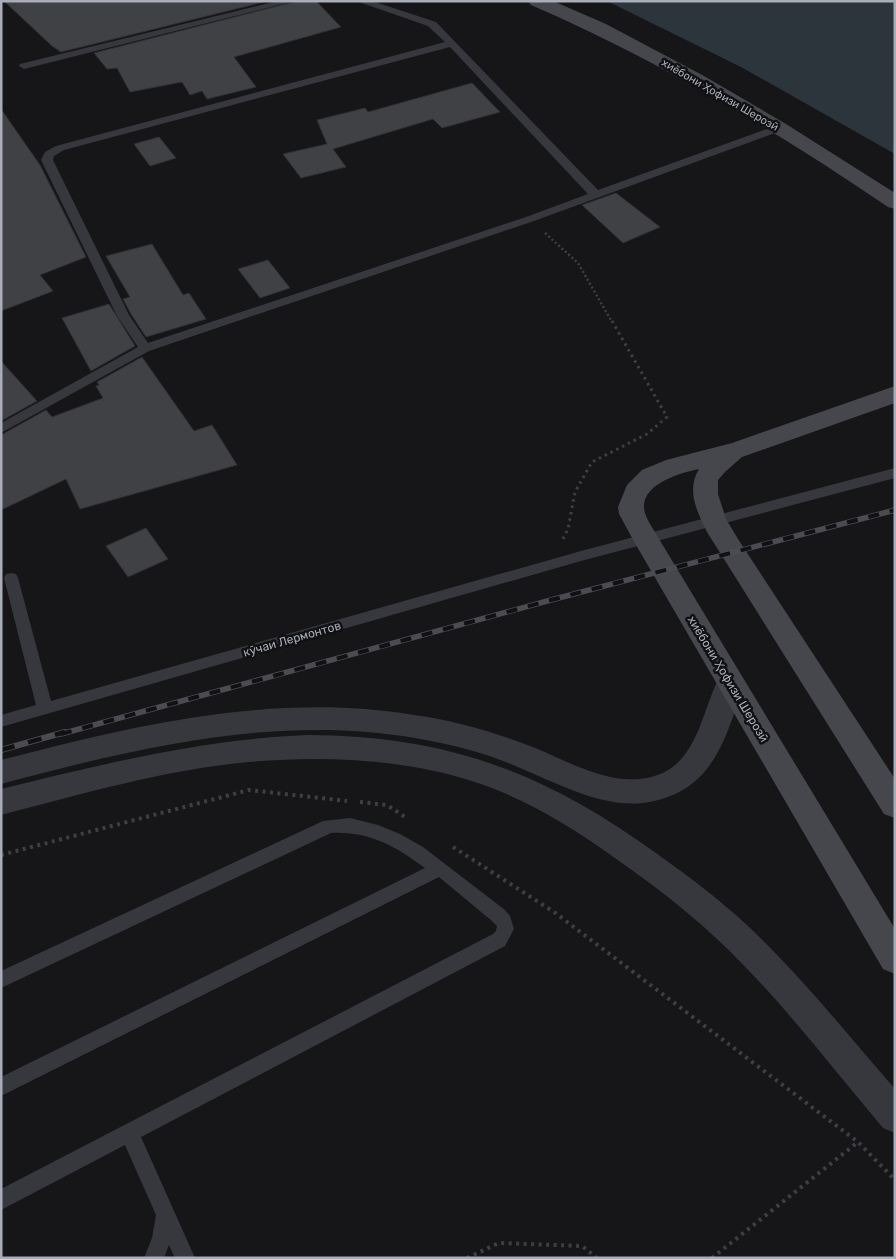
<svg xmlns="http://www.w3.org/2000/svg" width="896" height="1259" viewBox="0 0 896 1259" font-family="Rubik,sans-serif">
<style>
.water{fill:#2c353c}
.building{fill:#404145;stroke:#303034}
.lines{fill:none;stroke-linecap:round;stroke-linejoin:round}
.path-far2{stroke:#3d3f44;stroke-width:2.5;stroke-dasharray:2 2.5;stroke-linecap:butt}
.path-far1{stroke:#3d3f44;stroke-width:3;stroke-dasharray:2.5 4;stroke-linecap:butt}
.path{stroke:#3d3f44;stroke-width:4;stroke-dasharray:3 4.5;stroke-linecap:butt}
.lane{fill:#37383d;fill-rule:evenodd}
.street{fill:#37383d;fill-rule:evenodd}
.secondary{fill:#45474d;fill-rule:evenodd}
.rail-far1-casing{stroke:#4a4c52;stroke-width:5.5}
.rail-casing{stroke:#4a4c52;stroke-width:6}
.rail-far1{stroke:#111113;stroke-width:4;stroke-dasharray:11;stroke-linecap:butt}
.rail{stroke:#111113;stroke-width:4.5;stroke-dasharray:14;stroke-linecap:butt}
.labels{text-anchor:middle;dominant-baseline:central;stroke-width:5;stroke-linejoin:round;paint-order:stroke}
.far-street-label{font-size:11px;fill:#a8adb8;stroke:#111113}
.street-label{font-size:12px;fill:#a8adb8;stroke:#111113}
</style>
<rect width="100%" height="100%" fill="#161618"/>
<path class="water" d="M895 1V154L741 67 609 2Z"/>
<path class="building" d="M4 1H268L61 52 52 46Z
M297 1H316L341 27 234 57 256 87 207 99 202 91 190 95 182 82 130 92 117 68 107 69 94 53Z
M472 83 500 112 442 128 433 119 333 149 346 167 301 178 283 154 327 144 317 120 365 108 368 112Z
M1 109 40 165 86 257 40 275 53 291 1 311Z
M159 137 176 158 150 166 134 144Z
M616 193 660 227 623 243 582 205Z
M152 244 183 295 189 293 206 319 146 337 131 314 123 299 130 297 106 256Z
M268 260 290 288 260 298 238 269Z
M109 304 135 346 91 371 62 318Z
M142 357 194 431 212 425 237 465 80 509 66 479 1 510V435L46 410 52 417 103 398 96 386 99 385 97 382Z
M1 361 37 401 1 421Z
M146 528 168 559 128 577 106 546Z"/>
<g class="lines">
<path class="path-far2" d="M545 233 578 263 612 322"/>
<path class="path-far1" d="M563 539 568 529 575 492 592 462 647 434 667 417 612 321"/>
<path class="path" d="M360 802 387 805 405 817
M453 847 554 912 858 1142 895 1180
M1 855 249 790 347 801
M467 1258 499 1243 582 1246 597 1258
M712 1258 858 1142"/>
<path class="lane" d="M277 1H295L24 69 19 66 20 64Z
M356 1H372L436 22 598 190 775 126 779 125 784 128 783 130 534 221 149 351 1 433V423L138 347 117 316 41 160 45 152 56 146 445 42 428 26ZM450 47 588 194 526 217 148 343 129 315 53 160 54 156 64 150Z
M895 468V478L581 561 1 727V715L36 705 4 578 6 574 11 573 16 574 18 578 51 701 581 551Z
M350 818 378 825 400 834 423 847 505 910 510 916 514 929 505 946 141 1137 195 1258H175L169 1245 164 1258H144L152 1238 156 1215 125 1145 1 1210V1189L493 934 496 931 497 926 492 921 439 877 1 1096V1077L425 868C395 846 369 831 331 833L1 988V971L323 821Z"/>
<path class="street" d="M730 673 740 676 744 684C726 738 713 791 649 802 601 811 547 777 503 761 475 750 444 743 415 738 275 714 136 748 1 784V760C136 725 274 692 414 715 451 720 487 730 522 743 562 757 607 788 651 777 698 766 701 711 720 676Z
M308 735C448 736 543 772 656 853 688 876 719 899 748 926 801 976 847 1034 895 1089V1133L883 1128C829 1064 778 996 717 939 684 908 648 881 612 856 569 825 522 797 472 781 399 758 322 756 248 762 164 770 82 794 1 815V789C103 764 203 739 308 735Z"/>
<path class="secondary" d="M528 1H553L606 24 704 76 786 124 895 193V209L888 207C775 130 656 59 531 5Z
M895 386V403L742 457 725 472 718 480V494L726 519 738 539 895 779V818L884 814 707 532C697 511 686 491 699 469 680 473 637 485 645 513 647 520 652 527 656 534L895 929V974L883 969 636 545 619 514 618 507 627 485 642 470 666 460 732 443Z"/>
<g class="rail-far1-casing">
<path id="rail-far1" d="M61 734 551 600 895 510"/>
</g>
<g class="rail-casing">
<path id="rail" d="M1 750 65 732"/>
</g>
<use href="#rail-far1" class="rail-far1"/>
<use href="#rail" class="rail"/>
</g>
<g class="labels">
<g class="far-street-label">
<text transform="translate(720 95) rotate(30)">хиёбони Ҳофизи Шерозӣ</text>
</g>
<g class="street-label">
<text transform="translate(292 639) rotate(-16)">кӯчаи Лермонтов</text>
<text transform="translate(728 679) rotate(59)">хиёбони Ҳофизи Шерозӣ</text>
</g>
</g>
<rect width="896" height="1259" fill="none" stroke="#a8adb8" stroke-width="5"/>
</svg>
